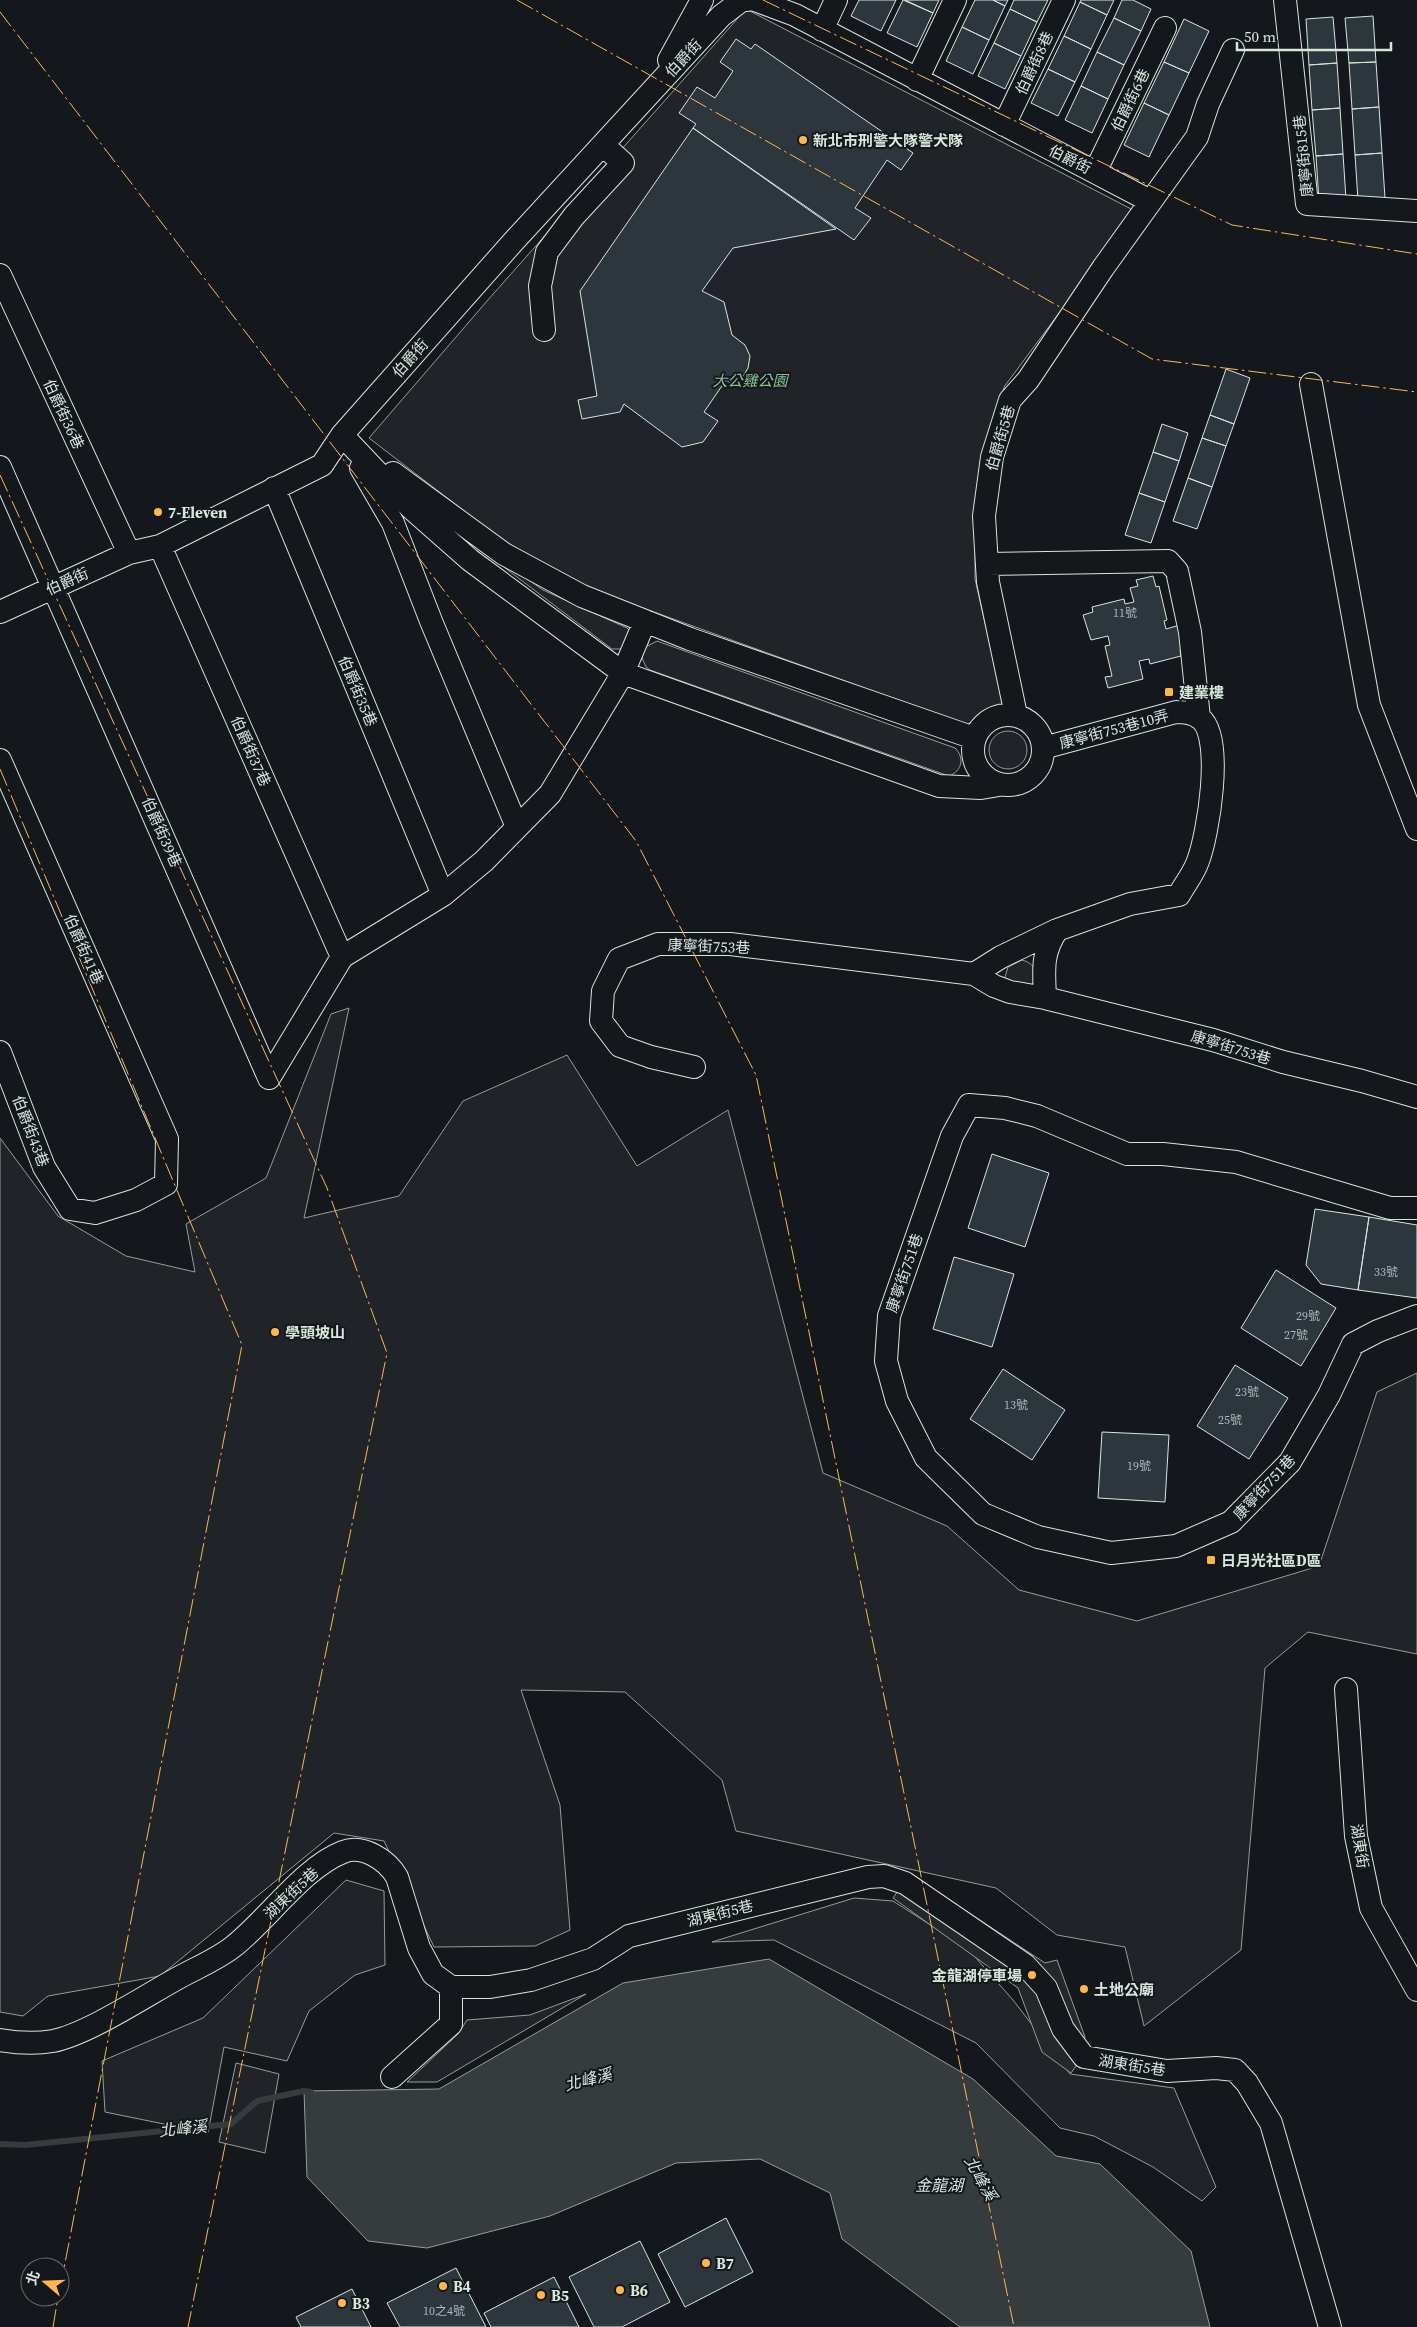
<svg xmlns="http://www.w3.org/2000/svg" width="1417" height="2327" viewBox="0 0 1417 2327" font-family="'Source Serif 4','Noto Sans TC',serif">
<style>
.green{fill:#202428;stroke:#939e99}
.parking{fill:#24282b;stroke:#939e99}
.water{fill:#363b3e;stroke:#939e99}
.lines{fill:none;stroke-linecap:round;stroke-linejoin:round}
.stream{stroke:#363b3e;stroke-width:6}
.building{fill:#2c363c;stroke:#d8e6dc}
.minor-casing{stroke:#d8e6dc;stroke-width:24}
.minor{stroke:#14181c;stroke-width:22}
.power{stroke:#ffb74d;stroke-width:1;stroke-dasharray:18 4 2.5 4;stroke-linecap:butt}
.poi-dot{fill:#ffb74d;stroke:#14181c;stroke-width:2}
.labels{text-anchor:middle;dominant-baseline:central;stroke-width:4;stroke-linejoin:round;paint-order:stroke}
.number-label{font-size:12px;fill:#adbab4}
.street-label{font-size:15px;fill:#d8e6dc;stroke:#14181c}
.poi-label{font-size:15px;font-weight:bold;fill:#d8e6dc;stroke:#14181c;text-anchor:start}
.park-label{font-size:15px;font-style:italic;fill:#8ac095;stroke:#14181c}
.water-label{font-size:16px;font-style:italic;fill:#d8e6dc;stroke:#14181c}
</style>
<rect width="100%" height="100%" fill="#14181c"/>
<path class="green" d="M746 9 1135 211 1004 387 975 508V579L1004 707 989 709 967 725 593 590 502 540 369 438 487 301Z
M410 496 543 590 627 628 630 631 624 649H612Z
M657 641 955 748C965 758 962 771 949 776L650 670 646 667 642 658 644 648Z
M989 750a19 19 0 1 1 38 0a19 19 0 1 1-38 0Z
M1022 960C1039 965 1037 975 1032 989L1006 982 1005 977 1008 967Z
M349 1008 304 1218 399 1196 463 1101 567 1055 637 1166 728 1110 823 1473 947 1526 1019 1590 1137 1621 1319 1566 1377 1392 1417 1373V1654L1308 1632 1265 1668 1241 1950 1144 2026 1125 1947 1057 1935 996 1888 736 1831 722 1780 625 1692 521 1690 560 1805 570 1930 535 1946 434 1947 384 1841 334 1833 160 1976 48 1996 23 2016 0 2012V1138L58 1216 126 1256 195 1272 186 1224 266 1178 331 1014Z
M346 1880 384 1891 385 1965 355 1975 309 2011 287 2061 224 2047 208 2133 105 2112 102 2061 203 2018Z
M854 1898 893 1901 968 1949 1013 2000 1070 2074 1174 2088 1216 2187 1202 2201 1153 2167 1094 2136 1060 2128 976 2043 774 1940 712 1942Z
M586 1994 437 2082H407L458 2034 467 2020 530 2015Z
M236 2063 279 2074 265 2153 219 2142Z"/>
<path class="parking" d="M910 1874 1045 1963 1057 1960 1085 2037 1081 2059 1071 2073 1042 2052 1018 1988 893 1898Z"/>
<path class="water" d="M769 1959 973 2079 1056 2156 1100 2164 1191 2251 1210 2327H960L842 2239 830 2193 760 2159 676 2163 550 2216 427 2248 368 2241 307 2177 304 2091 439 2089 623 1983Z"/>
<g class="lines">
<path class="stream" d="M0 2144 26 2145 231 2124 257 2101 304 2091 311 2092"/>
</g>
<path class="building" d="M859 0H896L881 31 851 16Z
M903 0 933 13 917 47 887 33Z
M905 0H939L933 13Z
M975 0H993L1005 6 989 40 962 27Z
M993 0H1008L1005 6Z
M1014 0H1048L1037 22 1010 9Z
M1081 0H1114L1107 15 1080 2Z
M1122 0H1133L1151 9 1141 31 1114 18Z
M1080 2 1107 15 1091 49 1064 36Z
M1010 9 1037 22 1021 56 994 43Z
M1373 16 1376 62 1349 63 1345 18Z
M1333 17 1337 63 1309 65 1306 19Z
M1114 18 1141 31 1124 65 1097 52Z
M1184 19 1209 31 1189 73 1164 62Z
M962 27 989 40 973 74 946 61Z
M1064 36 1091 49 1075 82 1048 69Z
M736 39 751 49 755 44 913 153 901 170 887 160 855 208 871 218 854 240 693 128 696 124 679 113 697 87 715 98 733 71 720 62Z
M994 43 1021 56 1005 89 978 76Z
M1097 52 1124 65 1108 99 1081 86Z
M1164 62 1189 73 1169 115 1144 103Z
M1376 62 1379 107 1352 109 1349 63Z
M1337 63 1340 108 1312 110 1309 65Z
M1048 69 1075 82 1058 116 1031 103Z
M1081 86 1108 99 1092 133 1065 120Z
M1144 103 1169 115 1149 157 1124 145Z
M1379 107 1382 153 1355 155 1352 109Z
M1340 108 1343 154 1316 156 1312 110Z
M693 128 836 229 733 248 702 291 724 302 732 335 745 345 750 356 748 368 737 387 726 380 704 412 718 421 703 442 682 447 624 404 620 412 582 419 578 400 597 396 580 291Z
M1382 153 1385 198 1358 200 1355 155Z
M1343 154 1346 199 1319 201 1316 156Z
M1226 369 1250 378 1234 424 1210 415Z
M1210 415 1234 424 1226 446 1202 438Z
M1162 424 1188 433 1179 461 1153 452Z
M1202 438 1226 446 1212 487 1188 478Z
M1153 452 1179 461 1165 502 1139 493Z
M1188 478 1212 487 1197 529 1173 521Z
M1139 493 1165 502 1151 543 1125 535Z
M1153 576 1156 587 1159 586 1167 620 1164 621 1166 629 1180 625 1191 647 1180 650 1181 656 1150 664 1149 659 1139 661 1143 679 1108 688 1105 677 1112 676 1105 646 1110 645 1108 636 1091 640 1083 615 1093 612 1092 607 1124 599 1125 604 1134 602 1130 588 1138 586 1136 580Z
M992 1154 1049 1173 1025 1247 968 1228Z
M1315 1209 1369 1217 1358 1290 1321 1284 1306 1265Z
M1369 1217 1417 1225V1298L1358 1290Z
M954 1257 1014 1274 992 1347 933 1329Z
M1276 1270 1336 1308 1301 1366 1241 1328Z
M1235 1365 1288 1398 1249 1459 1197 1426Z
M1003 1369 1065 1410 1032 1460 970 1419Z
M1102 1432 1169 1435 1165 1502 1098 1498Z
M726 2218 753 2272 685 2307 658 2254Z
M640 2241 670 2302 622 2327H594L569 2277Z
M456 2268 486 2327H400L387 2303Z
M554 2277 579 2327H491L484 2313Z
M352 2289 371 2327H301L296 2317Z"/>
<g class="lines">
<g class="minor-casing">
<path id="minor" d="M755 0 795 15 1150 201
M1285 0 1307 204 1417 211
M822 30 836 0
M669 60 702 0
M917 80 955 0
M1004 125 1064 0
M1095 172 1165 28
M0 275 129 553
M544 330 540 286 547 252 574 216 623 163 603 145
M1311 384 1369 705 1417 829
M342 435 411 508 470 560 623 673 939 786 981 788 999 785
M0 467 269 1078
M361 468 393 523 431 621 517 827
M393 473 504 554 582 596 690 639 974 738
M274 488 443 895
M160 546 342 957
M987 564 1168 561 1177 571 1190 632 1199 718
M0 612 129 553 160 546 322 465 342 435 513 242 721 16 742 0H747
M973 750a35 35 0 1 1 70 0a35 35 0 1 1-70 0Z
M1016 715 988 582 984 516 992 457 1010 400 1028 380 1103 268 1197 137 1208 104 1233 50
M0 760 167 1139 166 1184 136 1200 95 1213 70 1209 44 1167 0 1052
M974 974 1001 957 1057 930 1130 904 1179 895C1185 884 1194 873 1198 861 1208 835 1224 739 1201 719 1194 713 1185 712 1176 712L1043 748
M1045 998C1044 971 1041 954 1057 930
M694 1067 651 1057 620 1046 601 1021 603 991 619 959 658 944H730L974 974 994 986 1010 992 1045 998 1213 1040 1283 1062 1362 1081 1417 1097
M269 1078 342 957 443 895 484 861 550 794 623 673 645 621
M1417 1208H1390L1236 1162 1163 1154H1127L1037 1116 1005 1108 969 1105 952 1136 889 1316 886 1361 897 1401 926 1458 983 1514 1038 1537 1111 1553 1176 1546 1231 1522 1290 1462 1329 1395 1353 1344 1378 1331 1417 1316
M1346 1689 1356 1836 1371 1908 1417 1990
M0 2040C18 2043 35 2044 53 2041 88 2034 145 1996 178 1978 196 1968 218 1959 234 1946 268 1919 304 1867 343 1852 363 1844 387 1860 397 1877L419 1948 433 1974 451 1987H490L531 1980 593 1959 629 1936 868 1877 884 1876 905 1883 1025 1965 1046 1988 1063 2029 1084 2057 1167 2071 1216 2068 1235 2070 1247 2083 1271 2123 1330 2327
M392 2077 451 2024V1987"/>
</g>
<use href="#minor" class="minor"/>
<path class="power" d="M517 0 1152 359 1417 392
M763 0 1232 225 1417 254
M0 12 636 841 756 1075 1014 2327
M0 475 327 1188 387 1353 188 2327
M0 769 242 1345 60 2289
M53 2327 58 2297"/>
</g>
<g class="poi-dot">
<circle cx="803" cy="140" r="5"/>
<circle cx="158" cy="512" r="5"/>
<rect x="1164" y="687" width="10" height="10" rx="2.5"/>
<circle cx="275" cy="1332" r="5"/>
<rect x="1206" y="1555" width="10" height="10" rx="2.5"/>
<circle cx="1032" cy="1975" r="5"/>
<circle cx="1084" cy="1989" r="5"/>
<circle cx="706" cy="2263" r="5"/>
<circle cx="443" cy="2286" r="5"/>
<circle cx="620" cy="2290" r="5"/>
<circle cx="541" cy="2295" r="5"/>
<circle cx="342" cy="2303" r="5"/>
</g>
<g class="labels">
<g class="number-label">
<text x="1125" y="613">11號</text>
<text x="1386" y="1272">33號</text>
<text x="1308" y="1316">29號</text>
<text x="1296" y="1335">27號</text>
<text x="1247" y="1392">23號</text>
<text x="1016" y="1405">13號</text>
<text x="1230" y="1420">25號</text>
<text x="1139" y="1466">19號</text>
<text x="444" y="2311">10之4號</text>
</g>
<g class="street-label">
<text transform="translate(683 58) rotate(-47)">伯爵街</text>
<text transform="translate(1034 63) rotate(-65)">伯爵街8巷</text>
<text transform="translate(1130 100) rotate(-64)">伯爵街6巷</text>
<text transform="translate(1303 156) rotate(-96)">康寧街815巷</text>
<text transform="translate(1070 159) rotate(27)">伯爵街</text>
<text transform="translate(410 358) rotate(-48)">伯爵街</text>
<text transform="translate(64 414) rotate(65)">伯爵街36巷</text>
<text transform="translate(1000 438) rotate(-74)">伯爵街5巷</text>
<text transform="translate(67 581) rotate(-24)">伯爵街</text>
<text transform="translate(358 691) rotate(67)">伯爵街35巷</text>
<text transform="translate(1114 729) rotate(-15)">康寧街753巷10弄</text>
<text transform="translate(251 751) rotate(66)">伯爵街37巷</text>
<text transform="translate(162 832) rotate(66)">伯爵街39巷</text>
<text transform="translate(709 946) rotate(2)">康寧街753巷</text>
<text transform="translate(84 949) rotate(66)">伯爵街41巷</text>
<text transform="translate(1231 1047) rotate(17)">康寧街753巷</text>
<text transform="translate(31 1131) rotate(69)">伯爵街43巷</text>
<text transform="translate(904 1273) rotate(-71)">康寧街751巷</text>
<text transform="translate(1264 1487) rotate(-47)">康寧街751巷</text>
<text transform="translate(1360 1846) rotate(81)">湖東街</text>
<text transform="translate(291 1893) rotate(-43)">湖東街5巷</text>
<text transform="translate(720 1913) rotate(-14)">湖東街5巷</text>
<text transform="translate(1132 2065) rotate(9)">湖東街5巷</text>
</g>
<g class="poi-label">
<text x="813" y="140">新北市刑警大隊警犬隊</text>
<text x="168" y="512">7-Eleven</text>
<text x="1179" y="692">建業樓</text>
<text x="285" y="1332">學頭坡山</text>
<text x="1221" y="1560">日月光社區D區</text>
<text x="1022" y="1975" text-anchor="end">金龍湖停車場</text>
<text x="1094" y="1989">土地公廟</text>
<text x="716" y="2263">B7</text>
<text x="453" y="2286">B4</text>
<text x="630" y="2290">B6</text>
<text x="551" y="2295">B5</text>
<text x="352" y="2303">B3</text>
</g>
<g class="park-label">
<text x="750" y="380">大公雞公園</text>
</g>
<g class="water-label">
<text transform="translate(588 2079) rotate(-14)">北峰溪</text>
<text transform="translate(183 2128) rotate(-6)">北峰溪</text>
<text transform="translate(981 2178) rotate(61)">北峰溪</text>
<text x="939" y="2185">金龍湖</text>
</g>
</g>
<g transform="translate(45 2282) rotate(289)"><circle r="24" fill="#14181c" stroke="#626a69"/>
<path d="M0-4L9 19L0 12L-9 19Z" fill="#ffb74d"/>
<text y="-8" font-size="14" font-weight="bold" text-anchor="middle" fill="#d8e6dc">北</text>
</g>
<path d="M1237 42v8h154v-8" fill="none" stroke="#d8e6dc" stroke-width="2.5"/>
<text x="1244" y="42" font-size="15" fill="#d8e6dc" stroke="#14181c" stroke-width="4" paint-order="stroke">50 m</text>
</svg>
